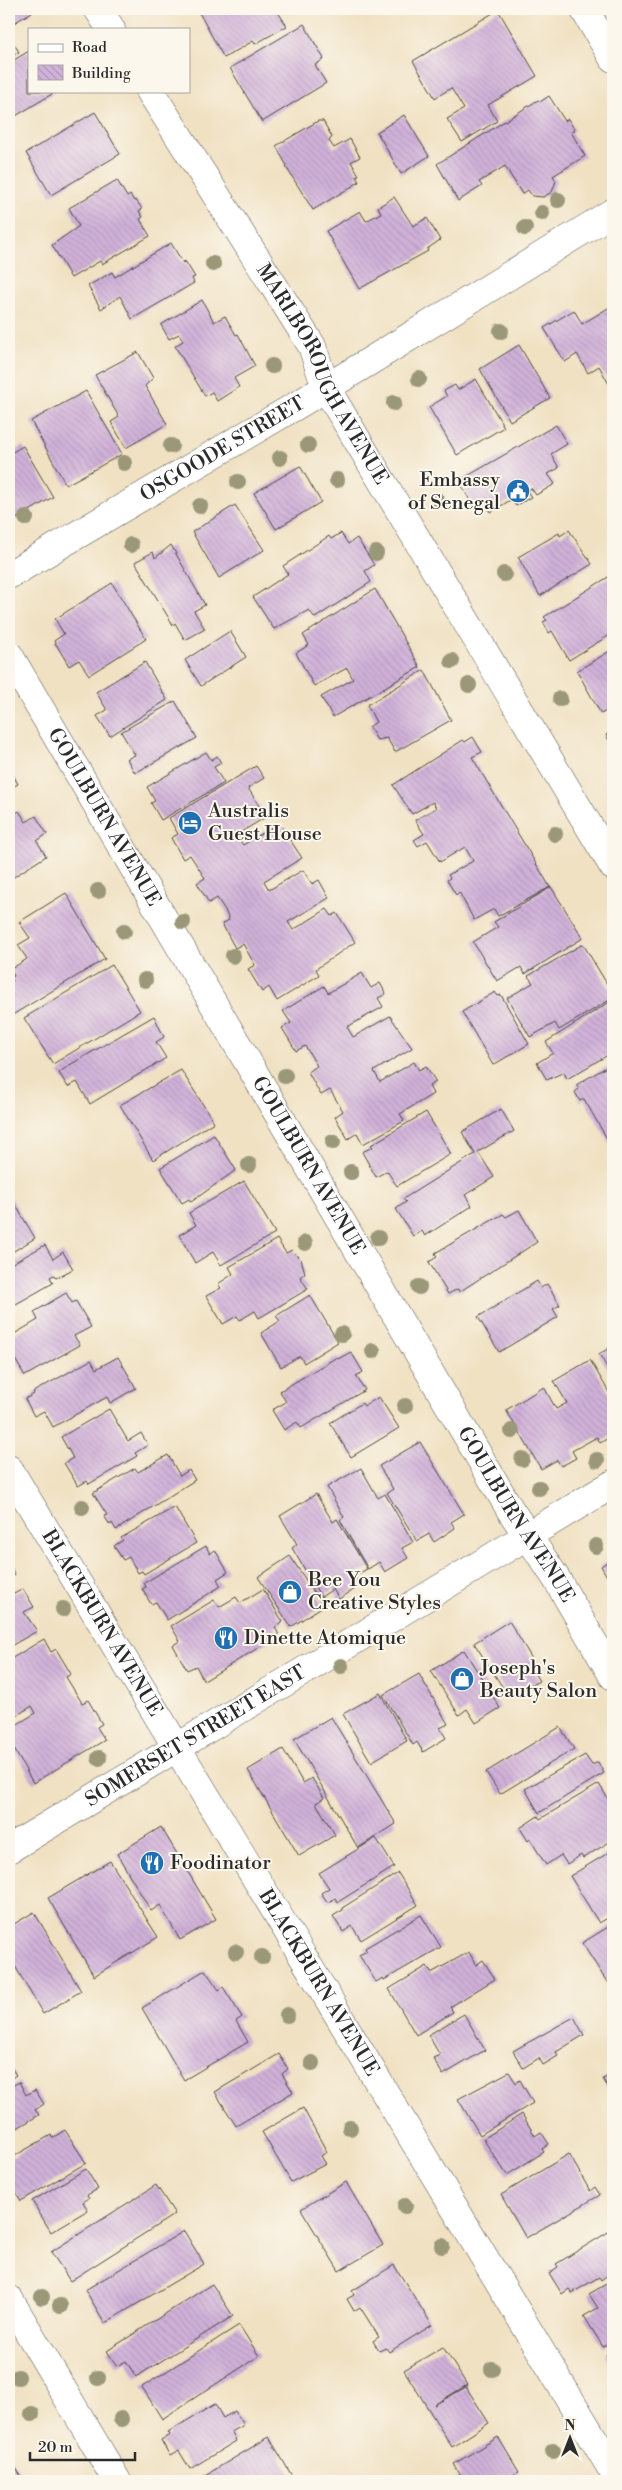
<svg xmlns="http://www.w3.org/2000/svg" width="622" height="2490" viewBox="0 0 622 2490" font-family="'Libre Bodoni',serif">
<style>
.building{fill:url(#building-back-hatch)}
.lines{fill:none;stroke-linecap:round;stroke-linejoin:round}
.minor-casing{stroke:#494642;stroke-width:29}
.tertiary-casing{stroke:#494642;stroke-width:29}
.minor{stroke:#fff;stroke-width:28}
.tertiary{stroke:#fff;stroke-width:28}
.tree{fill:#9b9779}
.labels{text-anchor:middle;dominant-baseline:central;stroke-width:4;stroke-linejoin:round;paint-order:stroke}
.street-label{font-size:20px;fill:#2b2b2b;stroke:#fbf7ec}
.poi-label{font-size:20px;fill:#2b2b2b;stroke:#fbf7ec;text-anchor:start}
</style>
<defs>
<pattern id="building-back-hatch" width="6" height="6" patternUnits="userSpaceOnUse" patternTransform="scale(1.25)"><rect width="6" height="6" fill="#d0b1d9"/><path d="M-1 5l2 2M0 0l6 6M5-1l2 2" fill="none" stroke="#b398ba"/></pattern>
</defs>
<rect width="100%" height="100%" fill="#fbf7ec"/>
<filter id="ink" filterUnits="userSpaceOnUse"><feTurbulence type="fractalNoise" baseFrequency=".02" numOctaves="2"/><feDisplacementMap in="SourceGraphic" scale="10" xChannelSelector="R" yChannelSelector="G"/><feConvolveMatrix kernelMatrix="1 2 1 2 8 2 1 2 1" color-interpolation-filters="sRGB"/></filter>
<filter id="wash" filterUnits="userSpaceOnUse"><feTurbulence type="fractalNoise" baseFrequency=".0096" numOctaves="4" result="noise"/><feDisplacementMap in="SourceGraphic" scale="20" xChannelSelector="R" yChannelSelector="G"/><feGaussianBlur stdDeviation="1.12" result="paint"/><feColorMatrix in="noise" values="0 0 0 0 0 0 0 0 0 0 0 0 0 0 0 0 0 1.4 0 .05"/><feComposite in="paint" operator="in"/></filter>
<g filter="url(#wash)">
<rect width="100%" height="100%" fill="#f0e1c2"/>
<g id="blocks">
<path class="building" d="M9 9H30L32 12 9 26Z
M197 9H262L264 12 270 9H276L287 26 255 44 253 41 224 58Z
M498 10 537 76 488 105 497 121 462 142 447 119 464 109 451 88 435 98 413 61Z
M304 24 324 59 315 65 326 83 262 122 230 68Z
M9 36 19 52 9 58Z
M29 51V91H57L9 120V63Z
M549 96 565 121 568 119 575 130 571 132 585 156 553 176 556 181 552 192 543 197 532 196 528 190 522 194 505 166 479 182 482 186 458 201 437 164 538 100 540 102Z
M95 112 120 154 51 195 26 153Z
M404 115 429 156 401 174 377 132Z
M318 121H323L332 137 329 141 334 148 350 139 360 157 351 162 359 175 356 176 359 182 313 210 286 167 287 166 276 146Z
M117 180 127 197 130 195 134 201 136 200 142 209 139 211 143 217 140 219 150 236 102 264 100 261 71 278 52 245 79 226 69 208Z
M394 197 413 226 427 218 440 240 427 249 428 251 359 289 326 231 360 211 366 221 381 213 378 207Z
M171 243 183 263 185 261 195 277 192 278 194 283 132 319 120 296 101 309 88 286 112 272 115 277Z
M202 300 214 322 225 316 236 335 238 334 255 366 234 378 239 387 217 401 212 392 205 396 175 346 183 341 179 334 169 339 161 325Z
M613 305V381L609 384 599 366 588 373 577 354 565 362 544 328 574 310 582 324Z
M519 345 550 398 510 421 480 369Z
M138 352 153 378 145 386 167 424 126 448 111 422 119 417 95 375Z
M476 379 504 427 457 455 429 407 447 396 444 391 455 385 458 390Z
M86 391 122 454 66 485 31 421Z
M556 425 567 444 551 454 559 468 548 474 555 484 536 495 531 488 527 491 531 497 516 506 512 499 491 512 487 505 476 511 459 481Z
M23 446 53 497 9 523V454Z
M300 466 321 502 276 529 254 493Z
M235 505 264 550 219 578 192 532Z
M569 530 592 564 540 596 518 557 559 533 560 536Z
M341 533 348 544 357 538 374 565 365 571 371 582 315 618 309 610 274 629 253 597 288 574 283 566 329 536 331 539Z
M171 545 205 605 194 611 205 629 185 640 175 623 173 625 135 562 153 552 155 558Z
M613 574V633L569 660 552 631 549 633 543 622 547 620 544 617Z
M112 583 146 639 89 675 79 660 69 666 54 641 64 634 55 619Z
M375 589 420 667 333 717 321 697 353 679 347 668 314 686 296 653 309 645 303 635Z
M230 631 246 657 201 686 185 660Z
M613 649V707L601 714 577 671Z
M145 662 167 700 110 736 97 716 107 710 96 692Z
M424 670 451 720 395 752 387 738 377 740 369 727 376 722 367 705Z
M175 701 197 738 135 773 127 759 135 755 121 732Z
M613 722V748L606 735 611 731 608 725Z
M473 737 482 752 472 757 550 887 498 916 494 909 474 920 459 892 456 895 447 880 450 878 448 875 473 861 465 847 440 862 427 841 418 846 414 840 424 834 415 820 436 808 433 802 412 814 393 785 463 740 465 742Z
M206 752 211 760 217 756 221 763 214 767 224 783 161 820 151 803 155 801 147 787Z
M256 766 264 778 248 788 266 817 236 835 243 845 279 823 302 858 264 881 269 890 303 870 312 884 319 880 329 898 288 922 293 930 327 909 332 916 337 913 355 942 316 969 319 975 277 1001 269 987 262 992 254 979 248 969 255 965 243 944 235 948 222 924 229 920 225 910 217 898 209 903 197 883 205 878 190 855 183 859 171 838 178 834 169 818Z
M9 768 18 784 9 789Z
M11 809 14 814 19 811 26 822 36 816 47 834 37 841 46 856 9 880V811Z
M551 887 583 938 525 974 521 967 497 981 473 942 498 927 494 922Z
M66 893 105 959 9 1017V983L13 981 11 978 14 976 11 969 27 959 18 945 30 938 19 922Z
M583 944 613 994V998L559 1030 555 1023 530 1037 507 998 533 983 528 976Z
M112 965 140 1011 53 1064 24 1018Z
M362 973 371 988 380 983 386 994 378 998 383 1007 347 1027 353 1037 390 1016 412 1048 374 1071 380 1082 414 1062 419 1070 426 1066 436 1082 429 1086 433 1094 400 1114 404 1121 363 1144 357 1133 348 1139 335 1117 343 1111 335 1098 330 1090 321 1095 308 1072 317 1066 310 1054 305 1046 296 1051 282 1028 291 1023 283 1011 324 986 328 993Z
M495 992 498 996 501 995 529 1044 493 1065 462 1012Z
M611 1001 613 1004V1052L567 1079 564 1072 547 1080 537 1063 553 1053 546 1042Z
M154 1016 164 1037 156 1042 166 1058 90 1104 77 1082 68 1087 59 1073 68 1066Z
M613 1063V1143L610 1144 584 1099 580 1101 575 1092 579 1089 576 1085Z
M181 1070 214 1122 153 1160 120 1105Z
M501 1109 514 1131 478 1152 494 1177 465 1195 472 1206 425 1236 422 1231 413 1236 396 1209 406 1202 403 1199 475 1154 462 1132Z
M426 1112 451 1154 397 1186 387 1171 376 1177 362 1152 373 1147 371 1145Z
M214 1135 236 1170 191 1202 189 1199 182 1203 160 1168Z
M244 1181 275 1233 221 1265 213 1252 195 1263 179 1235 196 1225 189 1213Z
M9 1194 35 1238 9 1254Z
M519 1210 537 1242 459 1292 458 1289 448 1294 429 1262 437 1257 435 1253 503 1214 506 1217Z
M277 1239 286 1253 292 1250 301 1259 305 1273 300 1277 308 1289 259 1318 255 1311 240 1320 237 1316 223 1324 206 1296 221 1288 218 1284 233 1274 229 1267Z
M45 1245 53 1259 63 1252 73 1269 56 1278 54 1275 50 1277 53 1283 9 1308V1265Z
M537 1281 541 1288 547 1284 560 1305 553 1309 558 1317 499 1352 478 1317Z
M66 1293 72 1303 76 1301 91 1327 74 1336 80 1345 25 1376 9 1349V1337L38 1320 34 1312Z
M310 1295 338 1342 304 1363 300 1356 281 1367 261 1333 280 1321 276 1316Z
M613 1346V1377L599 1354Z
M351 1352 363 1372 356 1376 365 1390 301 1428 297 1422 284 1430 272 1410 286 1402 280 1391 337 1357 338 1359Z
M118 1357 136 1388 110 1403 107 1397 53 1427 44 1411 34 1416 25 1399 34 1394 33 1392 91 1360 96 1369Z
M590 1360 613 1399V1435L600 1443 597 1437 572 1451 576 1458 567 1463 561 1466 557 1460 541 1469 506 1410 544 1387 556 1409 567 1403 554 1381Z
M379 1397 399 1428 351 1457 330 1423 362 1403 364 1406Z
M109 1409 128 1441 141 1433 148 1445 135 1453 137 1456 89 1484 87 1481 78 1486 64 1463 73 1458 61 1437Z
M420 1442 464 1514 451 1522 455 1528 434 1542 429 1534 417 1541 387 1493 393 1489 379 1466Z
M168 1455 180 1476 189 1470 195 1480 116 1530 112 1523 110 1525 104 1516 107 1515 93 1493 135 1468 138 1472Z
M361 1468 378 1498 385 1494 413 1542 402 1548 408 1558 385 1572 379 1562 368 1569 340 1520 344 1517 327 1487Z
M316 1494 333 1522 337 1519 367 1569 354 1576 360 1586 339 1599 333 1589 321 1597 292 1548 297 1544 280 1516Z
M175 1507 196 1543 144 1574 142 1571 138 1573 129 1557 123 1560 114 1546 123 1540 121 1538Z
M206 1546 210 1554 215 1550 228 1572 217 1579 221 1586 167 1620 156 1602 151 1604 142 1589 146 1587 144 1583Z
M290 1556 323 1606 291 1627 258 1577Z
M613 1558V1587L601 1566Z
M9 1564 15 1575 9 1578Z
M23 1589 34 1607 24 1612 37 1631 9 1647V1594L13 1592 14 1594Z
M263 1589 283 1622 275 1627 279 1635 204 1681 196 1666 187 1670 173 1645 180 1641 171 1626 214 1600 219 1607 236 1597 240 1603Z
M509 1621 537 1667 533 1671 539 1681 509 1697 474 1643Z
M44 1639 51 1652 56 1649 71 1674 66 1677 82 1703 88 1700 102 1724 97 1727 105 1740 33 1783 9 1740V1729L36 1713 32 1706 9 1720V1660Z
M464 1650 500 1708 476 1723 467 1709 459 1715 431 1671Z
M419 1674 448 1724 440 1728 446 1738 423 1752 417 1742 413 1745 383 1695Z
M380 1693 407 1741 371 1762 343 1714Z
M331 1717 396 1824 358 1848 294 1739Z
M560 1727 574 1749 500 1794 486 1772Z
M283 1749 303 1783 312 1778 324 1798 316 1803 335 1835 299 1856 248 1770Z
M585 1755 592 1765 598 1762 604 1773 539 1813 525 1789Z
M599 1784 613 1807V1840L583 1858 581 1855 567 1864 561 1855 546 1865 530 1839 528 1841 520 1828 538 1816 540 1819Z
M161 1827 216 1919 180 1940 160 1905 151 1911 117 1854Z
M376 1838 394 1867 338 1902 335 1898 328 1903 321 1893 329 1888 319 1873Z
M613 1850V1915L599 1923 570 1876Z
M110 1861 158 1937 94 1976 48 1898Z
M398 1873 418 1905 361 1940 352 1926 343 1932 333 1916 343 1910 342 1908Z
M34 1912 81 1991 43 2014 9 1956V1927Z
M421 1915 441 1947 384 1980 383 1978 376 1982 359 1955 367 1951 365 1948Z
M613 1924V1979L607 1982 582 1943Z
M469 1952 476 1965 483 1960 495 1979 450 2007 453 2012 416 2035 389 1989 427 1966 431 1973Z
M205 1970 219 1990 223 1987 242 2017 236 2021 248 2042 184 2080 142 2008Z
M464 2014 485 2050 443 2075 433 2058 440 2055 428 2035Z
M574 2017 584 2035 556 2052 558 2056 543 2065 539 2058 523 2068 513 2051Z
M279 2054 288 2069 282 2074 293 2092 236 2126 215 2092Z
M9 2064 16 2075 9 2080Z
M613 2069V2097L603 2079 610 2075 609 2072Z
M509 2072 516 2083 520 2080 533 2103 480 2135 458 2099Z
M19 2082 26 2095 35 2090 44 2104 35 2110 39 2115 9 2133V2088Z
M303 2108 327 2152 321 2156 326 2164 291 2182 262 2132Z
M522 2114 535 2136 541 2132 549 2144 542 2149 544 2152 507 2175 483 2139Z
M65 2130 86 2163 21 2201 9 2181V2159L51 2135 52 2138Z
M569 2154 590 2191 595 2187 600 2195 526 2238 501 2195Z
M86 2169 98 2189 87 2195 89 2198 83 2202 88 2210 51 2232 32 2201Z
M346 2182 383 2245 339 2271 301 2209Z
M156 2185 175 2214 70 2281 51 2252Z
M184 2231 204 2264 105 2323 85 2290Z
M610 2231 613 2236V2276L609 2274 601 2280 599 2277 572 2293 569 2289 562 2294 549 2273 558 2267 556 2264Z
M394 2265 432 2325 389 2352 386 2348 379 2351 373 2341 379 2337 360 2307 354 2311 347 2299 354 2295 352 2291Z
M613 2280V2340L603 2347 584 2316 598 2308 589 2294Z
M212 2284 233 2316 136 2377 126 2361 117 2366 107 2351Z
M239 2325 259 2356 162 2419 142 2387Z
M443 2347 467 2385 434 2405 466 2387 489 2423 452 2447 404 2370Z
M613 2351V2367L606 2355Z
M215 2404 223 2418 235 2411 244 2425 231 2432 236 2441 190 2469 179 2451 170 2456 161 2440 170 2435 168 2432Z
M269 2437 295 2481H196Z
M498 2437 519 2472 503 2481H457L456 2479 461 2476 454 2464Z
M9 2461 12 2467 15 2466 24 2481H9Z"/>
</g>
</g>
<g filter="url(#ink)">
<use href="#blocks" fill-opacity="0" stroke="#494642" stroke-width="1"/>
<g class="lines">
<g class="minor-casing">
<g id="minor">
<path d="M98 9 111 29"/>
<path id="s1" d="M150 91 312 346 326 388 613 866"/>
<path id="s2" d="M9 575 326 388 613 212"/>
<path id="s3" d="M9 655 511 1511 556 1578 613 1676"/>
<path id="s4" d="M9 1469 613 2471"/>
</g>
</g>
<g class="tertiary-casing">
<g id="tertiary">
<path d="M584 9 613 58"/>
<path id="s5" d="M9 1849 613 1484"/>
<path d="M9 2299 117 2481"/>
</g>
</g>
<use href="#minor" class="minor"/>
<use href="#tertiary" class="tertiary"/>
</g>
<g class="tree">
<circle cx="558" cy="200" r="8"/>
<circle cx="542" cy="213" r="8"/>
<circle cx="525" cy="228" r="8"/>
<circle cx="213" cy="264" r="8"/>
<circle cx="501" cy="331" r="8"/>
<circle cx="272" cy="366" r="8"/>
<circle cx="419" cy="379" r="8"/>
<circle cx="394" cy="403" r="8"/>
<circle cx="308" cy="445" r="8"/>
<circle cx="171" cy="446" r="8"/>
<circle cx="280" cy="458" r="8"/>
<circle cx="124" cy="463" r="8"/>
<circle cx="337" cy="480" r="8"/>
<circle cx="238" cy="482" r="8"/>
<circle cx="437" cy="500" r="8"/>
<circle cx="200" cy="506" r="8"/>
<circle cx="26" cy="518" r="8"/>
<circle cx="131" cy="545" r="8"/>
<circle cx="376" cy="553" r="8"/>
<circle cx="504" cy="574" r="8"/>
<circle cx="452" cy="661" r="8"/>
<circle cx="469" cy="685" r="8"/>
<circle cx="560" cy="699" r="8"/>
<circle cx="555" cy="834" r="8"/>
<circle cx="98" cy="891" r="8"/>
<circle cx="183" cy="922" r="8"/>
<circle cx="124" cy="931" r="8"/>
<circle cx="233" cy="956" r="8"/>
<circle cx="145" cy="980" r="8"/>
<circle cx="285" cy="1076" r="8"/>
<circle cx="333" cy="1142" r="8"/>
<circle cx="249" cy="1165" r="8"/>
<circle cx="351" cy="1172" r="8"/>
<circle cx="378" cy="1238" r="8"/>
<circle cx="305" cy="1243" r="8"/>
<circle cx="419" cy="1287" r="8"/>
<circle cx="342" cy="1334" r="8"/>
<circle cx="373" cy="1351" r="8"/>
<circle cx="405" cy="1406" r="8"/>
<circle cx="512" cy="1431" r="8"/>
<circle cx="522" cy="1459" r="8"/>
<circle cx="597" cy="1460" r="8"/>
<circle cx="539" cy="1488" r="8"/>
<circle cx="82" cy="1507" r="8"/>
<circle cx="596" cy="1546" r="8"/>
<circle cx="63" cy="1609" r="8"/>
<circle cx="341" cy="1666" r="8"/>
<circle cx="99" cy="1758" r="8"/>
<circle cx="236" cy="1952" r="8"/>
<circle cx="262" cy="1957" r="8"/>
<circle cx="287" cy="2015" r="8"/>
<circle cx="312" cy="2063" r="8"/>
<circle cx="350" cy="2128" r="8"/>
<circle cx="405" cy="2206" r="8"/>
<circle cx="442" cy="2246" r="8"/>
<circle cx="42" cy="2297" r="8"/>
<circle cx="60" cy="2306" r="8"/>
<circle cx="492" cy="2369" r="8"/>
<circle cx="18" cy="2377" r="8"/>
<circle cx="98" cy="2378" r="8"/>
<circle cx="32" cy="2414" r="8"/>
<circle cx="121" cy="2419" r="8"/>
<circle cx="553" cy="2451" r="8"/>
</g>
</g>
<defs>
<g id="civic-disc" transform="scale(1.25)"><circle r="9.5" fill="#1f6fb2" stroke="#fbf7ec"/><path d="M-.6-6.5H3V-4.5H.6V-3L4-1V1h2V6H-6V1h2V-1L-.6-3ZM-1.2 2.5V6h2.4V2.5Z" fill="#fff"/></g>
<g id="hotel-disc" transform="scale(1.25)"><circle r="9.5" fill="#1f6fb2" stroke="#fbf7ec"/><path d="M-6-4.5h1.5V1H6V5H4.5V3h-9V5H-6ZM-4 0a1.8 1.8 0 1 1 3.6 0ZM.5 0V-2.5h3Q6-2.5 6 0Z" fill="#fff"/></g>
<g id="shop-disc" transform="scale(1.25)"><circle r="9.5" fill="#1f6fb2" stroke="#fbf7ec"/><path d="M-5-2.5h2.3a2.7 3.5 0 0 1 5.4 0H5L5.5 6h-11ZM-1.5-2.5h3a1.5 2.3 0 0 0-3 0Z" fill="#fff"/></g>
<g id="restaurant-disc" transform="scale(1.25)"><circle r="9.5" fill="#1f6fb2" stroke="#fbf7ec"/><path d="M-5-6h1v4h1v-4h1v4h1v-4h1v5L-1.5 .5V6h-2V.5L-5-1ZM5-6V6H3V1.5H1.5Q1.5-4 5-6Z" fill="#fff"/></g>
</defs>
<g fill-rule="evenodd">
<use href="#civic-disc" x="518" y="491"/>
<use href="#hotel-disc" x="190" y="823"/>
<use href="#shop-disc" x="290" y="1592"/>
<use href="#restaurant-disc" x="226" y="1638"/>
<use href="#shop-disc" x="462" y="1679"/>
<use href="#restaurant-disc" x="152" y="1863"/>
</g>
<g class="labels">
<g class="street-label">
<text stroke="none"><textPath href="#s1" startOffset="332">MARLBOROUGH AVENUE</textPath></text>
<text stroke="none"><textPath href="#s2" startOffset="248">OSGOODE STREET</textPath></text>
<text stroke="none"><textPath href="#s3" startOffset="188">GOULBURN AVENUE</textPath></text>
<text stroke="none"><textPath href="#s3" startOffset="592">GOULBURN AVENUE</textPath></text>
<text stroke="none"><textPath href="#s3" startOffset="998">GOULBURN AVENUE</textPath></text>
<text stroke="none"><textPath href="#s4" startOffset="180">BLACKBURN AVENUE</textPath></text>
<text stroke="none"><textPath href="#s5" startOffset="218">SOMERSET STREET EAST</textPath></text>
<text stroke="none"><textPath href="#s4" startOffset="600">BLACKBURN AVENUE</textPath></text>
</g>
<g class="poi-label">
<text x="500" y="480" text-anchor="end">Embassy<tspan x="500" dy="23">of Senegal</tspan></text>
<text x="208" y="811">Australis<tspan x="208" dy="23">Guest House</tspan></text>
<text x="308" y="1580">Bee You<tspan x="308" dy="23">Creative Styles</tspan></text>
<text x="244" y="1638">Dinette Atomique</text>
<text x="480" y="1668">Joseph's<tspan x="480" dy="23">Beauty Salon</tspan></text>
<text x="170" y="1863">Foodinator</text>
</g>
</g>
<rect width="622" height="2490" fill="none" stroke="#fbf7ec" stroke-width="30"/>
<rect x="28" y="28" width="162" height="65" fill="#fbf7ec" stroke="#a8a59f"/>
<rect x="38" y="44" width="25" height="8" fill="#ffffff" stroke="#a8a59f"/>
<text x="72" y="52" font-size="15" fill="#2b2b2b">Road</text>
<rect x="38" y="65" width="25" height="15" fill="url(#building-back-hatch)" stroke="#a8a59f"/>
<text x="72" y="78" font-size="15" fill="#2b2b2b">Building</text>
<g transform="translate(570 2438)" stroke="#fbf7ec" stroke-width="4" paint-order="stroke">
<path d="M0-4L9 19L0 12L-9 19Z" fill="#2b2b2b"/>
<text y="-8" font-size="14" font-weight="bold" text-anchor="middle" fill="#2b2b2b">N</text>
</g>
<path d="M30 2452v8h105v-8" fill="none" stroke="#2b2b2b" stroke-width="2.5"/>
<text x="38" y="2452" font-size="15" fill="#2b2b2b" stroke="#fbf7ec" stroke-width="4" paint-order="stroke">20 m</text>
</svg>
